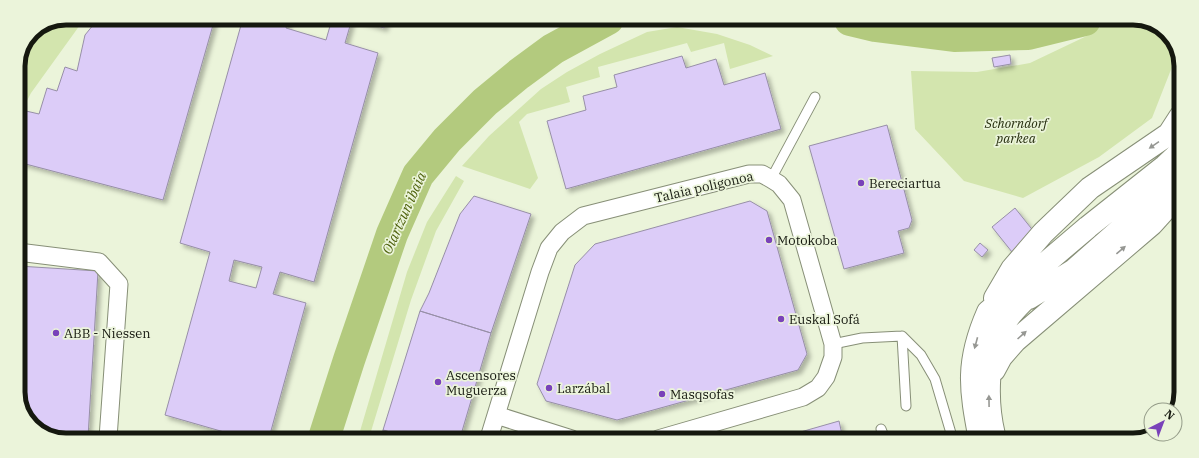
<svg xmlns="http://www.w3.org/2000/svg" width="1199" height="458" viewBox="0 0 1199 458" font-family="'IBM Plex Serif',serif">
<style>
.green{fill:#d3e5ae}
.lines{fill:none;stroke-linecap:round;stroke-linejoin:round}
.river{stroke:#b3ca7e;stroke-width:32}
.building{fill:#dcccf8;stroke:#978fa7;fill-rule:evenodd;filter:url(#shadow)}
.service-casing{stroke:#878f77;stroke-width:11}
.minor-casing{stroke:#878f77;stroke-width:19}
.motorway-casing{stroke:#878f77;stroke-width:24}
.service{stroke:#fff;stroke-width:9}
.minor{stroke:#fff;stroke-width:17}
.motorway{stroke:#fff;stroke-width:22}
.oneway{fill:#969793}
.poi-dot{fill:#7942b9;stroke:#ebf4da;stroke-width:1.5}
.labels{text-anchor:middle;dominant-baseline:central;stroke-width:3.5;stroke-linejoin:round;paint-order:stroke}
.park-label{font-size:13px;font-style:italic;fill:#252d0d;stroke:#ebf4da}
.poi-label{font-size:13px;fill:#15180f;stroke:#ebf4da;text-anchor:start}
.street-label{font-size:13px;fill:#15180f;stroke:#ebf4da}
.water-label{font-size:14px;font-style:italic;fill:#4d600b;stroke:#ebf4da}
.rim{fill:none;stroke:#15180f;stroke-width:5}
</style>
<defs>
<filter id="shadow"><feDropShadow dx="3.5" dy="3.5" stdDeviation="2" flood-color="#0004"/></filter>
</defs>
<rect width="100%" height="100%" fill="#ebf4da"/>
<path class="green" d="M66 18H85L31 93 18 118V63L32 32Z
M1107 21H1149L1168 34 1172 67 1152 118 1099 157 1023 198 964 181 915 129 911 71 977 72 1030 63 1093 33Z
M677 27 717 34 750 45 773 56 730 69 724 43 691 52 687 43 598 67 600 77 566 87 570 102 527 114 519 122 538 178 530 189 462 166 489 136 541 89 567 72 600 54 647 32Z
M456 176 464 181 436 231 411 300 369 438H358L407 272 427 222Z"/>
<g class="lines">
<path class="river" d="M850 20 875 26 954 36 1028 34 1085 20
M324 438 349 360 392 234 418 175 447 140 485 102 519 74 553 49 608 19"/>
</g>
<path class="building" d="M114 18H215L163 200 18 162V136L26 111 39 114 47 88 57 91 65 67 77 71 85 35 98 19 112 23Z
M243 18H251L269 24 271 18 288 19 286 28 326 40 332 19H352L345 43 378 53 314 282 280 272 273 294 306 303 269 438H245L165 415 210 252 180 243ZM234 260 262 267 256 288 229 281Z
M353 19H387L384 28Z
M1010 55 1011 64 994 67 992 58Z
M682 56 686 68 716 59 724 85 765 73 781 129 566 189 547 121 586 110 583 96 617 87 614 75Z
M887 125 912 220 909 228 898 231 904 253 844 269 809 146Z
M474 196 531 214 491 333 420 311 429 293 460 214Z
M750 201 767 211 807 354 798 370 617 420 546 401 537 384 575 265 595 244Z
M1015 208 1035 233 1012 252 992 227Z
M980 243 988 250 982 257 974 250Z
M18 266 98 271 88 437H50L28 421 18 396Z
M420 311 491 333 460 438H410L383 430Z
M839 421 843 439H776Z
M383 430 410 438H381Z"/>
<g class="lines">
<g class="service-casing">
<path id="service" d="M771 179 815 97
M902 336 906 406
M833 344 862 338 902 336 921 355 935 379 953 440
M881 429 885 439"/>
</g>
<g class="minor-casing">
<path id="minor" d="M18 252 99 262 119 284 108 438
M496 415 572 439
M489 438 540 272 549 248 562 232 583 216 749 174H762L771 179 779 184 792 200 833 344V357L826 377 818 388 803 397 658 439"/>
</g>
<g class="motorway-casing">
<path id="motorway" d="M1139 202 1178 178
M995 298 1012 269 1043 233 1090 188 1169 134 1180 117
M1029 298 1074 270 1157 197
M994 370 1001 357 1015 341 1152 224 1180 193
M994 435C986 402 986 354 1004 324 1013 309 1027 298 1039 286
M980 440C970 388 966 362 988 312L1088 227 1165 166 1180 152"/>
</g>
<use href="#service" class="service"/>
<use href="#minor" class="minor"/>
<use href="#motorway" class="motorway"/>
</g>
<defs><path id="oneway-solid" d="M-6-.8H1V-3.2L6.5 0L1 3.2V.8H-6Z"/></defs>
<g class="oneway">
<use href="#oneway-solid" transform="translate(1154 145) rotate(146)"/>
<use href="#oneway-solid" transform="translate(1121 250) rotate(-40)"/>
<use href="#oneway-solid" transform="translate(1022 335) rotate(-42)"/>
<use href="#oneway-solid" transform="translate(976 343) rotate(105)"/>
<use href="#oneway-solid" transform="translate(989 401) rotate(-91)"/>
</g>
<g class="poi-dot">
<circle cx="861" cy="183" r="4"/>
<circle cx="769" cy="240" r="4"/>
<circle cx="781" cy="319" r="4"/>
<circle cx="56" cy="333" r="4"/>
<circle cx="438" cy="382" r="4"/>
<circle cx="549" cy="388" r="4"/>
<circle cx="662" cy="394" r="4"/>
</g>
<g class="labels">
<g class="park-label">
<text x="1016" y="123">Schorndorf<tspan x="1016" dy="15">parkea</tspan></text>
</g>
<g class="poi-label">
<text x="869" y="183">Bereciartua</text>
<text x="777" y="240">Motokoba</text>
<text x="789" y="319">Euskal Sofá</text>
<text x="64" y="333">ABB - Niessen</text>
<text x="446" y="375">Ascensores<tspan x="446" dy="15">Muguerza</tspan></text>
<text x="557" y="388">Larzábal</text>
<text x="670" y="394">Masqsofas</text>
</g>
<g class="street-label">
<text transform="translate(704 187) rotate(-13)">Talaia poligonoa</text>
</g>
<g class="water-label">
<text transform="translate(404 213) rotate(-66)">Oiartzun ibaia</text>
</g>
</g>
<path d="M0 0H1199V458H0ZM66 25H1133A41 41 0 0 1 1174 66V392A41 41 0 0 1 1133 433H66A41 41 0 0 1 25 392V66A41 41 0 0 1 66 25Z" fill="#ebf4da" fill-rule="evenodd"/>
<path class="rim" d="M66 25H1133A41 41 0 0 1 1174 66V392A41 41 0 0 1 1133 433H66A41 41 0 0 1 25 392V66A41 41 0 0 1 66 25Z"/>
<g transform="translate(1163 422) rotate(42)"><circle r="19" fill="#ebf4da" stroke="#959c89"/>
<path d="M0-3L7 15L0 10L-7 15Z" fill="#7942b9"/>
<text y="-6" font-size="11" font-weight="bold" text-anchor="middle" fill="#15180f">N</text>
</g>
</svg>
